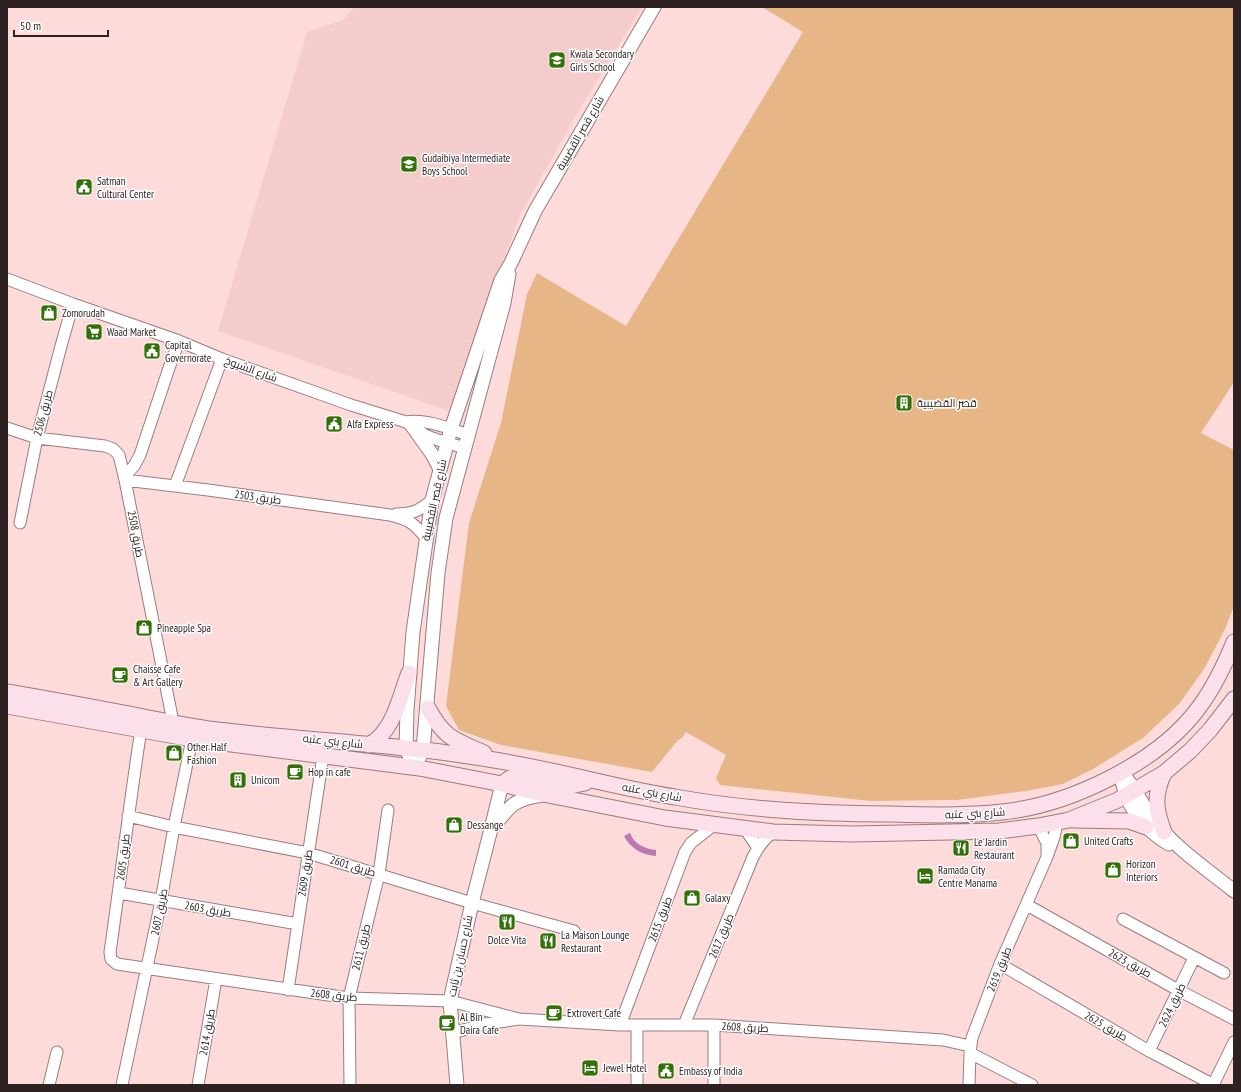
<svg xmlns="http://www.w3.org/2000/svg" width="1241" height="1092" viewBox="0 0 1241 1092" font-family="'PT Sans Narrow',Cairo,sans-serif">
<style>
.built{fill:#f5cccc}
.green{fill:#e7b686}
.water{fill:#bb78b4}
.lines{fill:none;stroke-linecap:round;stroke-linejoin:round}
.minor-casing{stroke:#9b7c7c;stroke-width:13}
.tertiary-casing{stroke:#9b7c7c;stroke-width:15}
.secondary-casing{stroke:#9b7c7c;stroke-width:17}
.minor{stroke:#fff;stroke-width:11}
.tertiary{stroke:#fff;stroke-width:13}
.secondary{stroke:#fbdfea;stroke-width:15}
.labels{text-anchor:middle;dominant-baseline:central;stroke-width:3;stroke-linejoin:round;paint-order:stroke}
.poi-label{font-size:11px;fill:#2d2121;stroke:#fff;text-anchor:start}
.street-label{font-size:11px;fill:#2d2121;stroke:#fff}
</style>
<rect width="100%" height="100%" fill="#fddbda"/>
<path class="built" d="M354 7H642L578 112 520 215 450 411 218 331 307 32 343 20Z"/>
<path class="green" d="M762 7H1234V382L1201 433 1234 450V606L1225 629 1204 669 1179 704 1143 738 1093 769 1063 784 1026 791 957 800 871 801 720 785 716 778 726 755 686 732 682 738 678 740 652 772 501 745 459 730 446 706 469 523 501 423 527 294 537 273 626 326 803 32Z"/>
<path class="water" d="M630 833C634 844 645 849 656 850V856C642 855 630 848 624 836Z"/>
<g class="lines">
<g class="minor-casing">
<path id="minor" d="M7 279 73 304 179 341 222 359 351 405 406 422 425 435 435 439 465 448
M406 422C425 418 451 429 468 435
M7 428 37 438 105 446 113 449 119 455 125 480 173 722V729
M124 477 134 466 140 455 169 368 179 341
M125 480 208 490 390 515C409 520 413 522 426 538
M175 486 222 359
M396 514C413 514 419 511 432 500
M20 523 37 438 61 346 73 304
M142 723C130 799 121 876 110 952L111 959 117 964 349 998 450 1001 519 1019
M128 816 174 827 308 853 472 903 574 931
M1038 826 1047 843V854
M745 829 758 848
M119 893 298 924
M1027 905 1178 990 1234 1019
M1123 919 1224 973
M1000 964 1149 1051 1214 1085
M288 990 323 756
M620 1025 685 852 691 843 715 824
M637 1025V1085
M684 1025 753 857C758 847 764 839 773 832
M714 1025V1085
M452 1033 485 1024 519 1019 620 1025H714L776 1029 943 1040 970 1046
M1149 1051 1194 958
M970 1053 1032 1085
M49 1085 57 1052
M122 1085 161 901 174 827 192 739
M198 1085 216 979
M350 1085 349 998 379 874 388 810
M969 1085 970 1053 972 1038 1000 964 1047 857 1054 837 1057 823
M1213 1085 1234 1042"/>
</g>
<g class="tertiary-casing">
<path id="tertiary" d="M412 426 432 454 440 469
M419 758 423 750 438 573 446 518 504 303 509 274
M419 768 411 760 406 748 407 710 413 632 432 500 451 429 501 280 511 263 535 211 654 7
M1121 772C1134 785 1141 803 1152 818 1174 847 1205 868 1234 891
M1121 772C1123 803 1143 829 1169 844
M494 826C510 805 515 799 542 795
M457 1085 450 1001 472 903 491 829 502 784"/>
</g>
<g class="secondary-casing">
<path id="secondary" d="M7 692C54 700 102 709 149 718 175 723 201 729 227 731 292 739 358 742 423 750 445 752 466 756 488 759 551 768 612 787 675 797 746 810 818 814 891 814 928 815 965 816 1002 812 1070 805 1160 762 1200 706 1214 687 1225 664 1234 642
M7 706 192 739 419 768 502 784 543 794 665 818 773 832 852 834 999 831 1038 826 1069 820 1118 800 1164 773 1190 751 1210 730 1234 699
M428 708C444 738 454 740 484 753
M369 745C394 731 399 698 409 673
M502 784 510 778 517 777 561 784 575 785 585 783
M1074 820 1129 821 1146 827
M1164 832C1155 809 1154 795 1164 773"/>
</g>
<use href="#minor" class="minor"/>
<use href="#tertiary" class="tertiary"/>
<use href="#secondary" class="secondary"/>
</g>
<defs>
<g id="school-square" transform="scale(0.9)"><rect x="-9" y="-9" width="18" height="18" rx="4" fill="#337108" stroke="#fff"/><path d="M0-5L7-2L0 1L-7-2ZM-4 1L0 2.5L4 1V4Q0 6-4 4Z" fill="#fff"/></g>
<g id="civic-square" transform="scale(0.9)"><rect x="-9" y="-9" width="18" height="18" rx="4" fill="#337108" stroke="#fff"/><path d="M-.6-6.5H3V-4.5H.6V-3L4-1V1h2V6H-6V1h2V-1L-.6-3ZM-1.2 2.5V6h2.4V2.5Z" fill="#fff"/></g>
<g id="shop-square" transform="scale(0.9)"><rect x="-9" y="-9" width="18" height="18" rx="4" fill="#337108" stroke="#fff"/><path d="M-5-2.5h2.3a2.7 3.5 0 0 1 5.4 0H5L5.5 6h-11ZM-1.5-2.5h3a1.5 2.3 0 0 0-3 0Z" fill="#fff"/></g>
<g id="supermarket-square" transform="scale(0.9)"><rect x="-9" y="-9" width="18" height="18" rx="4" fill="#337108" stroke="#fff"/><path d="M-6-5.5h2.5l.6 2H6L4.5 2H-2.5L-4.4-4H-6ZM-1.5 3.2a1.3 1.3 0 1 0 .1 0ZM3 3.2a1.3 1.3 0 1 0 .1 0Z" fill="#fff"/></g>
<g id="building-square" transform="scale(0.9)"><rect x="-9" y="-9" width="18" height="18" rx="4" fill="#337108" stroke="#fff"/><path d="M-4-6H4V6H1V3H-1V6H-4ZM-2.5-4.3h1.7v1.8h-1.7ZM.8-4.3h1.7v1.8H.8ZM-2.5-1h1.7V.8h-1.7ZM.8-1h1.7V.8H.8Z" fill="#fff"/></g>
<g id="cafe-square" transform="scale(0.9)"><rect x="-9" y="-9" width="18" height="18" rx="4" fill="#337108" stroke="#fff"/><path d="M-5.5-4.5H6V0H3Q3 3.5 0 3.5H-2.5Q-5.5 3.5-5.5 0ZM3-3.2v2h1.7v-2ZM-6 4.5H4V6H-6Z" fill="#fff"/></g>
<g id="restaurant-square" transform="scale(0.9)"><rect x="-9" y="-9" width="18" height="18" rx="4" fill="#337108" stroke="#fff"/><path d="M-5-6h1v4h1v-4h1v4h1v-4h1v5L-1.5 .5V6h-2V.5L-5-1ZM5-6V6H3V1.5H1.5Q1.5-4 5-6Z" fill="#fff"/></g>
<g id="hotel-square" transform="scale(0.9)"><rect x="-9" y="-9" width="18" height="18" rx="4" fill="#337108" stroke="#fff"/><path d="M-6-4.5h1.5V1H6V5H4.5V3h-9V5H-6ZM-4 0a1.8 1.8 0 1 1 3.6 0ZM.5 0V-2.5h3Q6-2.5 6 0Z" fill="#fff"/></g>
</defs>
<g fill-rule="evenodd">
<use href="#school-square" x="557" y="60"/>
<use href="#school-square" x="409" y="164"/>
<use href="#civic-square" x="84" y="187"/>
<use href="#shop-square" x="49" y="313"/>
<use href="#supermarket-square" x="94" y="332"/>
<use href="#civic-square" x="152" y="351"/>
<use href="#building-square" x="904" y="403"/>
<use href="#civic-square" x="334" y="424"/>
<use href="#shop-square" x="144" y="628"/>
<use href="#cafe-square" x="120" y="675"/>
<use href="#shop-square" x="174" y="753"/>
<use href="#cafe-square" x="295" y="772"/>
<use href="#building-square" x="238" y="780"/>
<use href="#shop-square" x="454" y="825"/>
<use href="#shop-square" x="1071" y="841"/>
<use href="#restaurant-square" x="961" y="848"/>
<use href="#shop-square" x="1113" y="870"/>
<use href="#hotel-square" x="925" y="876"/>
<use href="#shop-square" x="692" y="898"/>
<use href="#restaurant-square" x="507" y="922"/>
<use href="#restaurant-square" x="548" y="941"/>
<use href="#cafe-square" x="554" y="1013"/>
<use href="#cafe-square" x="447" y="1023"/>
<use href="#hotel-square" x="590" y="1068"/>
<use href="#civic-square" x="666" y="1071"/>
</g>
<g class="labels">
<g class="poi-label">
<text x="570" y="54">Kwala Secondary<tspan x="570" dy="13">Girls School</tspan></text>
<text x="422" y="158">Gudaibiya Intermediate<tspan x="422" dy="13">Boys School</tspan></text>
<text x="97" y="181">Satman<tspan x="97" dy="13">Cultural Center</tspan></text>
<text x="62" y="313">Zomorudah</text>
<text x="107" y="332">Waad Market</text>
<text x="165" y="345">Capital<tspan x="165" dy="13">Governorate</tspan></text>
<text x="917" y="403">قصر القضيبية</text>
<text x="347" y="424">Alfa Express</text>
<text x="157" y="628">Pineapple Spa</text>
<text x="133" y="669">Chaisse Cafe<tspan x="133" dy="13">&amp; Art Gallery</tspan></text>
<text x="187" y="747">Other Half<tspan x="187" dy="13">Fashion</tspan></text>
<text x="308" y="772">Hop in cafe</text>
<text x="251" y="780">Unicom</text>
<text x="467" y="825">Dessange</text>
<text x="1084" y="841">United Crafts</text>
<text x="974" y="842">Le Jardin<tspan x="974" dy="13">Restaurant</tspan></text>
<text x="1126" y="864">Horizon<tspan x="1126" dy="13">Interiors</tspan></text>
<text x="938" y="870">Ramada City<tspan x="938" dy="13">Centre Manama</tspan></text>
<text x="705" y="898">Galaxy</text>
<text x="561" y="935">La Maison Lounge<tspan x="561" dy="13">Restaurant</tspan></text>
<text x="507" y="940" text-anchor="middle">Dolce Vita</text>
<text x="567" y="1013">Extrovert Cafe</text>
<text x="460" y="1017">Al Bin<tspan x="460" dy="13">Daira Cafe</tspan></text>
<text x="603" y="1068">Jewel Hotel</text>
<text x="679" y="1071">Embassy of India</text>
</g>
<g class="street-label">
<text transform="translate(580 133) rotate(-60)">شارع قصر القضيبية</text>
<text transform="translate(251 369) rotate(20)">شارع الشيوخ</text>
<text transform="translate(43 413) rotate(-75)">طريق 2506</text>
<text transform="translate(258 497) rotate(8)">طريق 2503</text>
<text transform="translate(434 500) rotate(-78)">شارع قصر القضيبية</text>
<text transform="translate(136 534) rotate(79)">طريق 2508</text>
<text transform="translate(333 741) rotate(6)">شارع بني عتبه</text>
<text transform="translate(652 792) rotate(11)">شارع بني عتبه</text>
<text transform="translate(975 813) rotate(-3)">شارع بني عتبه</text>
<text transform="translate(123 857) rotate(-83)">طريق 2605</text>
<text transform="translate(353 866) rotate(17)">طريق 2601</text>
<text transform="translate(305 873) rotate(-81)">طريق 2609</text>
<text transform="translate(208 909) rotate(10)">طريق 2603</text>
<text transform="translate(159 912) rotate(-79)">طريق 2607</text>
<text transform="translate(660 919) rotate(-69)">طريق 2615</text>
<text transform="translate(721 936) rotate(-67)">طريق 2617</text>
<text transform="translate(361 947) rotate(-76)">طريق 2611</text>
<text transform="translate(460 956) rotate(-78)">شارع حسان بن ثابت</text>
<text transform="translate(1130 963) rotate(29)">طريق 2623</text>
<text transform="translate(999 969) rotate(-68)">طريق 2619</text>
<text transform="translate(334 995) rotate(6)">طريق 2608</text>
<text transform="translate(1172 1005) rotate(-64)">طريق 2624</text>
<text transform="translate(1106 1026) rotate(30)">طريق 2625</text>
<text transform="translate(745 1027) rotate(3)">طريق 2608</text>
<text transform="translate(207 1032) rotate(-80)">طريق 2614</text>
</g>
</g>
<rect width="1241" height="1092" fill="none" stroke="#2d2121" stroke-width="16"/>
<path d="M14 30v6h94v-6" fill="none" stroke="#2d2121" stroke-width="2"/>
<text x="20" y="30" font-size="12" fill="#2d2121" stroke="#ffffff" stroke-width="3" paint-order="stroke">50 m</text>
</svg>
